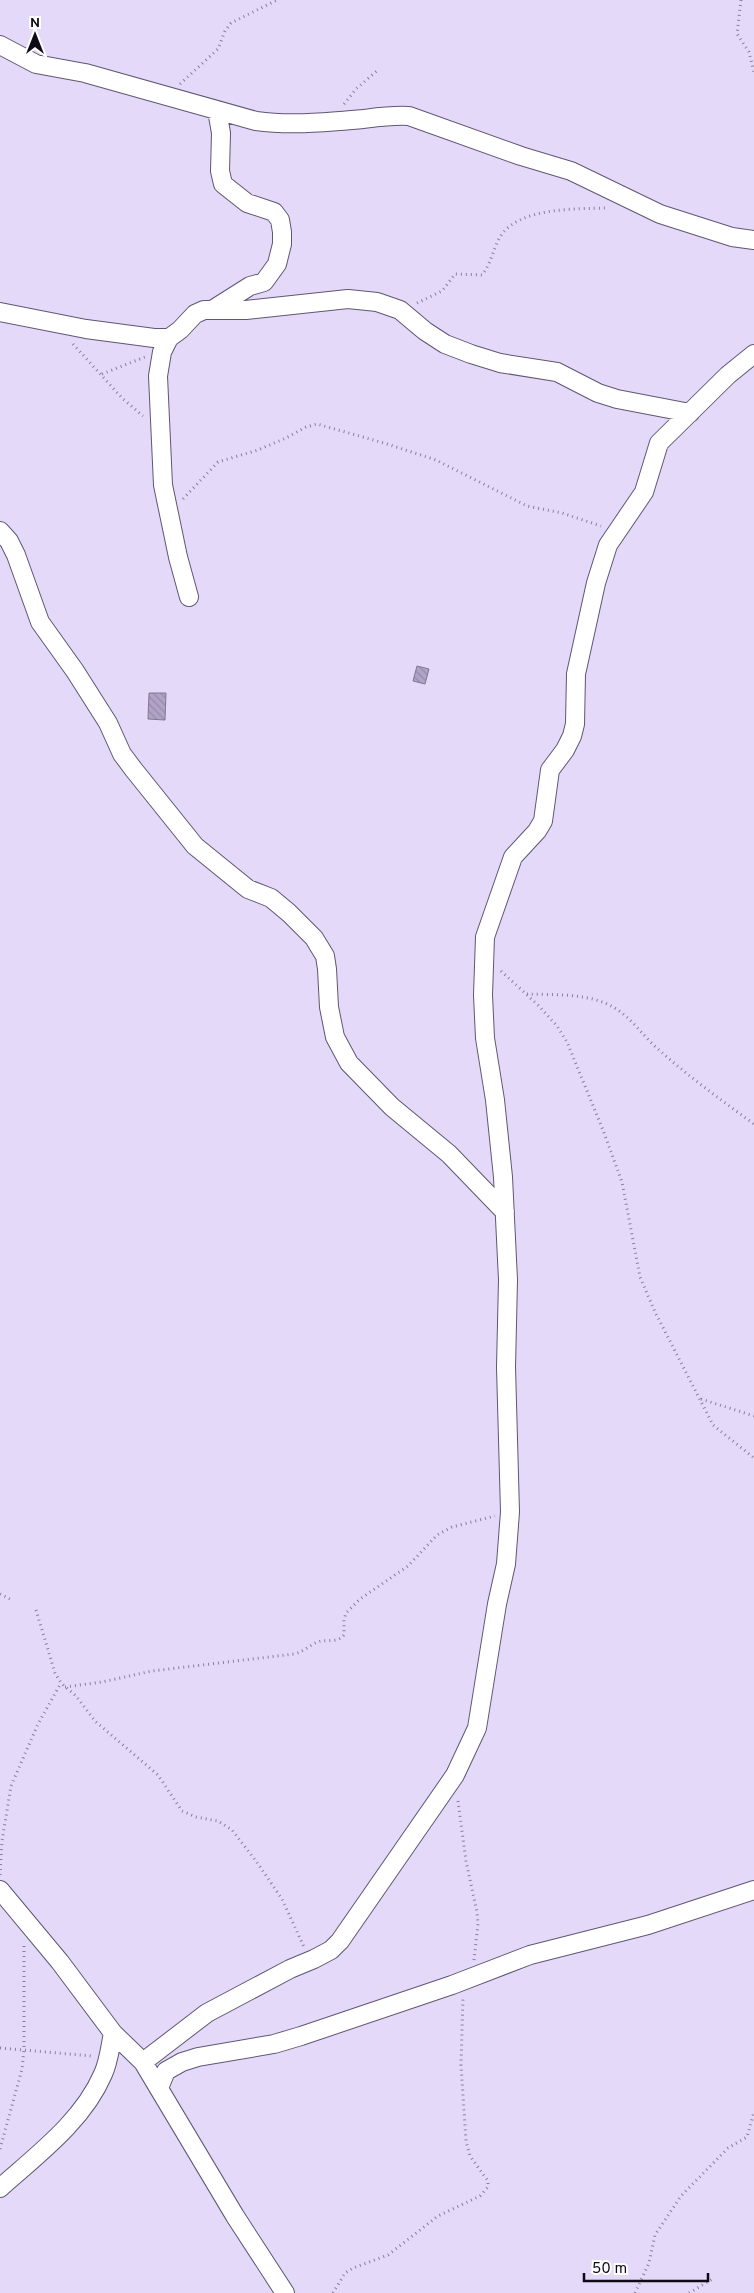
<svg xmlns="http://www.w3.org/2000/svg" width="754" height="2293" viewBox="0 0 754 2293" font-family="Overpass,sans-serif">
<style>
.building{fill:url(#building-back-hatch);stroke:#817794}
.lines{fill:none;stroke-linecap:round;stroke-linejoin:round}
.street-casing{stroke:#605672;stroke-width:20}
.path{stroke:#898098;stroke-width:3;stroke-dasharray:1 4;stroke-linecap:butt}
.street{stroke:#fff;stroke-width:18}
</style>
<defs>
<pattern id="building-back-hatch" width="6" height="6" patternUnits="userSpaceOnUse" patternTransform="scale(1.25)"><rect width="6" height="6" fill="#b0a3c7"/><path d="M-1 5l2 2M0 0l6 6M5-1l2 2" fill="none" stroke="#968baa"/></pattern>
</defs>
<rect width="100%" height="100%" fill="#e5d9fa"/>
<path class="building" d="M417 666 429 669 425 684 413 681Z
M149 693H166L165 720 148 719Z"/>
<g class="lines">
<g class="street-casing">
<path id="street" d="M0 45 36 64 85 73 256 121C292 126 327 122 363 119 379 117 393 115 409 116L521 156 571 171 660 214 732 237 754 240
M212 310 250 286 264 282 277 264 282 244V232L280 220 274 212 247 203 223 184 220 171 221 133 217 110
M0 312 86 329 154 338H169L180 330 195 314 204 310H246L348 299 377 302 400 310 425 331 445 344 471 354 500 363 557 372 598 393 617 399 690 413
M169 338 162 352 158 376 163 485 178 557 189 597
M0 531 9 541 16 555 40 622 75 671 108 723 122 754 134 770 195 846 248 889 271 898 289 913 314 938 325 956 327 969 329 1007 335 1037 349 1063 392 1107 449 1154 505 1212
M0 1890 60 1962 113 2033 143 2062 235 2216 285 2293
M143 2062 207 2013 290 1969 314 1959 331 1950 340 1941 455 1775 477 1728 497 1604 506 1564 510 1512 506 1367 508 1280 503 1177 495 1100 485 1038 483 995 485 937 513 857 537 831 543 821 550 770 565 750 572 736 575 724 576 674 596 583 608 545 644 492 659 443 728 375 754 354
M159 2088 166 2071 182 2062 198 2057 274 2044 301 2036 452 1985 530 1955 648 1925 754 1890
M0 2188C37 2155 83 2121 103 2074 109 2061 110 2047 113 2033"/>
</g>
<path class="path" d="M741 0 737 34 749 52 754 72
M180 84 218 49 225 31 231 23 277 0
M344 104 356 89 379 69
M417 303 442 291 455 274 482 275C491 264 493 249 500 237 518 207 576 209 607 208
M73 344 122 398 143 416
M102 374 145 357
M183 499 218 462 258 450 286 438 306 427 317 424 384 443 436 460 527 506 562 513 601 526
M501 971 539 1006 557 1026 567 1042 603 1130 622 1182 640 1277 655 1312 713 1425 754 1458
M527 994C554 995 589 993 613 1007 631 1017 642 1035 658 1049 688 1076 721 1100 754 1124
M701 1399 754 1416
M0 1594 12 1600
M36 1610 55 1673 61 1683 76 1696 95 1721 158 1775 182 1811 196 1817 218 1821 232 1830 256 1861 282 1899 304 1947
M65 1687 102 1682 152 1671 294 1654C306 1651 311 1643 321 1641 329 1640 339 1642 344 1635V1620L346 1613 360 1599 408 1566 437 1535 452 1527 495 1516
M458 1801 466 1861 477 1912 478 1924 474 1960
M0 1875 2 1841 11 1786 38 1724 61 1683
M0 2048 92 2056
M0 2149 22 2069 24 2049V1946
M333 2293 345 2273 353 2268 388 2255 438 2216 480 2196 488 2187V2181L470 2156 466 2141 461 2065 463 1997
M635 2293 649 2263 655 2235 681 2196 728 2148 747 2137 754 2112
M689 2293 714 2278"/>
<use href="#street" class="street"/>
</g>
<g transform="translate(35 35)" stroke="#ffffff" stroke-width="4" paint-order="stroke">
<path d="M0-4L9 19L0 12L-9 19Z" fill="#0f0b16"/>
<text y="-8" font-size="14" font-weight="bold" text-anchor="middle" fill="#0f0b16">N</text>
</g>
<path d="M584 2273v8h124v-8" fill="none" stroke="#0f0b16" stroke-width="2.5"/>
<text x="592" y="2273" font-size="15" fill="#0f0b16" stroke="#ffffff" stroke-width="4" paint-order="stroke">50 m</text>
</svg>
